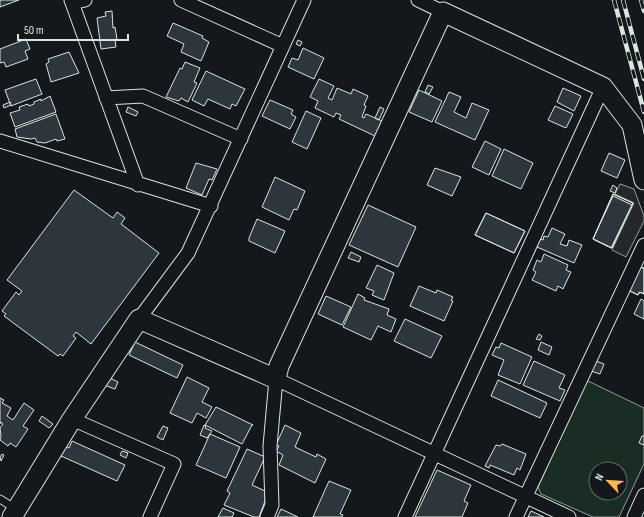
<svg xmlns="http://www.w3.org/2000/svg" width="644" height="517" viewBox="0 0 644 517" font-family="'Sofia Sans Condensed',sans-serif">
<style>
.green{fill:#1a2d24;stroke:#939e99;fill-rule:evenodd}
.parking{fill:#24282b;stroke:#939e99}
.building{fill:#2c363c;stroke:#d8e6dc}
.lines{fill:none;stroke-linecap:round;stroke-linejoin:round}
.lane-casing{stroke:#d8e6dc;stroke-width:9}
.street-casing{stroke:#d8e6dc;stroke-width:15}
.secondary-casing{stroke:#d8e6dc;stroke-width:21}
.lane{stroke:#14181c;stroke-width:7}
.street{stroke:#14181c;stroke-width:13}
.secondary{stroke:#14181c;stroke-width:19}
.rail-casing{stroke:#d8e6dc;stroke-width:4.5}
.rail{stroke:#14181c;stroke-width:3;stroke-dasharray:9;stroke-linecap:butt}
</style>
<rect width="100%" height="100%" fill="#14181c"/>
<path class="green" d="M586 380 644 408V464L619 517H593L541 494 538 487ZM596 469H620V493H596Z"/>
<path class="parking" d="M620 184 634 189 644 216V221L626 257 612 250 634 203 615 194Z"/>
<path class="building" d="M0 0H19L0 7Z
M112 11 113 28 115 27 117 39 115 40 116 47 101 49 97 18 106 16 105 12Z
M173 23 203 36 202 38 209 42 201 61 181 52 184 44 167 36Z
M26 39 30 49 25 51 28 59 6 67 4 62 0 63V49Z
M298 40 302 42 300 46 296 44Z
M303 48 324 58 314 79 288 67 292 58 298 60Z
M69 52 79 73 51 82 46 64 49 62 48 59Z
M185 62 200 68 194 82 197 83 188 102 181 98 179 101 166 97 180 68 182 69Z
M206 71 245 89 236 106 232 104 230 109 208 99 204 106 192 100Z
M36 79 42 94 11 106 5 90Z
M319 79 334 86 328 98 332 100 337 88 351 94 353 89 368 96 364 105 366 106 362 117 364 118 366 114 382 121 375 136 339 119 341 115 336 113 334 117 315 108 318 101 310 97Z
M428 85 433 87 429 94 425 92Z
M563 88 581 96 574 111 557 102Z
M419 90 442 101 432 122 409 112Z
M449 92 461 97 454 112 466 118 472 103 489 110 475 140 435 122Z
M50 96 56 112 15 127 10 113 20 110 19 107 28 104 29 106 34 104V102L41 99V101Z
M270 100 293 110 291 114 296 117 290 129 262 116Z
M10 102 11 105 4 108 3 105Z
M555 106 573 114 566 128 548 120Z
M128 107 138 112 136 116 126 112Z
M380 107 384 109 379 120 375 118Z
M306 111 321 118 307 149 292 142Z
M56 114 65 139 57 141 56 139 45 143 37 142 35 138 31 139 17 137 15 129Z
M485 141 501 149 489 175 472 167Z
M504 149 533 163 521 189 492 176Z
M609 153 625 160 617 178 601 171Z
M196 163 217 169 212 180 209 179 202 195 186 188Z
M435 168 461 177 452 196 427 185Z
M275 177 305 191 297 210 294 209 289 220 262 207Z
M613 185 617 188 615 193 610 191Z
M74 190 113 218 117 212 125 218 121 224 159 253 91 344 76 332 73 336 76 338 63 356 60 354 58 356 4 316 6 314 2 311 16 292 19 295 22 291 7 280Z
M613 194 633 203 612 248 593 239Z
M613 194 633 203 612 248 593 239Z
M613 196 632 205 611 248 593 239Z
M368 205 416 227 398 267 349 245Z
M486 213 525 231 514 253 475 235Z
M486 213 525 231 514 253 475 235Z
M257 219 285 231 275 253 249 241V238Z
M552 228 565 234 560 244 567 246 569 240 582 245 574 263 537 247 540 239 543 240 544 236 548 237Z
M351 252 361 257 359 262 348 258Z
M544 254 568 265 566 270 571 272 563 289 558 286 556 291 532 280 536 272 533 270 537 260 541 262Z
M377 265 394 273 384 300 372 295 374 291 366 288Z
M637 265 644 269V294L640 292 638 295 626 289Z
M639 266 644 268V294L639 292 638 295 628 290Z
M419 286 436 293 437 290 453 297 451 300 453 301 444 321 410 306Z
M358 294 365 298 364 300 389 309 387 315 396 319 391 332 378 326 371 340 343 327Z
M326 296 351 307 342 325 318 314Z
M641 299 644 301V319L634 314Z
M405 319 442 336 431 358 394 341Z
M539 334 542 336 540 340 536 339Z
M135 342 183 365 177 378 129 355Z
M541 342 552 347 549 355 538 350Z
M501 343 532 357 520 384 498 375 504 360 492 355 496 347 499 348Z
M534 361 565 375 559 388 565 390 560 401 523 385Z
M596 361 604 364 600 374 591 371Z
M108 377 118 382 115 389 104 385Z
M187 377 209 388 202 402 212 407 206 418 197 413 192 423 170 413Z
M498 380 547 403 540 418 491 396Z
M0 398 4 400 2 403 11 408 7 416 13 420 24 403 34 410 23 426 28 429 16 447 10 443 8 446 0 440 1 436 0 428 3 424 1 422 0 424Z
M216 407 253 425H252L242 444 205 425Z
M42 416 53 424 49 428 39 421Z
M204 425 206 426 205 428 212 431 207 438 200 435Z
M285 425 301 433 295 447 316 457 317 454 326 459 315 483 279 465 283 455 276 451 279 446 276 445Z
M163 426 168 428 163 440 157 437Z
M210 434 240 447 226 478 196 465Z
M642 436H644V445L639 443Z
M72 441 125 465 117 481 61 456 65 446 69 448Z
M502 444 526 454 520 470 517 468 514 475 490 465 489 468 485 466 496 445 500 446Z
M247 449 265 457 252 485 265 491V501L259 517H254L224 505 230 493 227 491Z
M122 451 128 453 126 458 120 455Z
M2 454 4 455 1 461 0 457Z
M437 470 471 485 464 501 468 503 462 517H415Z
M329 481 351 490 340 514 343 515 342 517H313Z
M223 508 234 513 232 517H218Z
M281 509 298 517H277Z
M531 511 544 517H528Z"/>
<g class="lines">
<g class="lane-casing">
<path id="lane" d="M0 499 16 509"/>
</g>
<g class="street-casing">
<path id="street" d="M71 0 138 185
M181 0 283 46
M418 0 443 12
M72 3 85 0
M106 98 143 96 241 139
M0 141 211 206
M139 319 188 253 304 0
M72 419 174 464 150 517
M267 517 272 505 270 446 276 379 569 517
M405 517 603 87
M516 517 644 245
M634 517 644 495"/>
</g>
<g class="secondary-casing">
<path id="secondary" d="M12 517 72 419 139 319 276 379 279 366 443 12 603 87 632 125 644 180"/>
</g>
<use href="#lane" class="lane"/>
<use href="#street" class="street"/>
<use href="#secondary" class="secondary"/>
<g class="rail-casing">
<path id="rail" d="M614 0 644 112
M623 0 644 79
M641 0 644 11"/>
</g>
<use href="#rail" class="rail"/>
</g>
<g transform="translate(608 481) rotate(295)"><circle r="19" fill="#14181c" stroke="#626a69"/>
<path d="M0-3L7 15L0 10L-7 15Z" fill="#ffb74d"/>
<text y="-6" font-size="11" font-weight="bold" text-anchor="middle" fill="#d8e6dc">N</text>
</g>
<path d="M18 34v6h110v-6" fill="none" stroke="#d8e6dc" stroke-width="2"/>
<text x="24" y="34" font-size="12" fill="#d8e6dc" stroke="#14181c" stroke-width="3" paint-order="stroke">50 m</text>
</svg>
